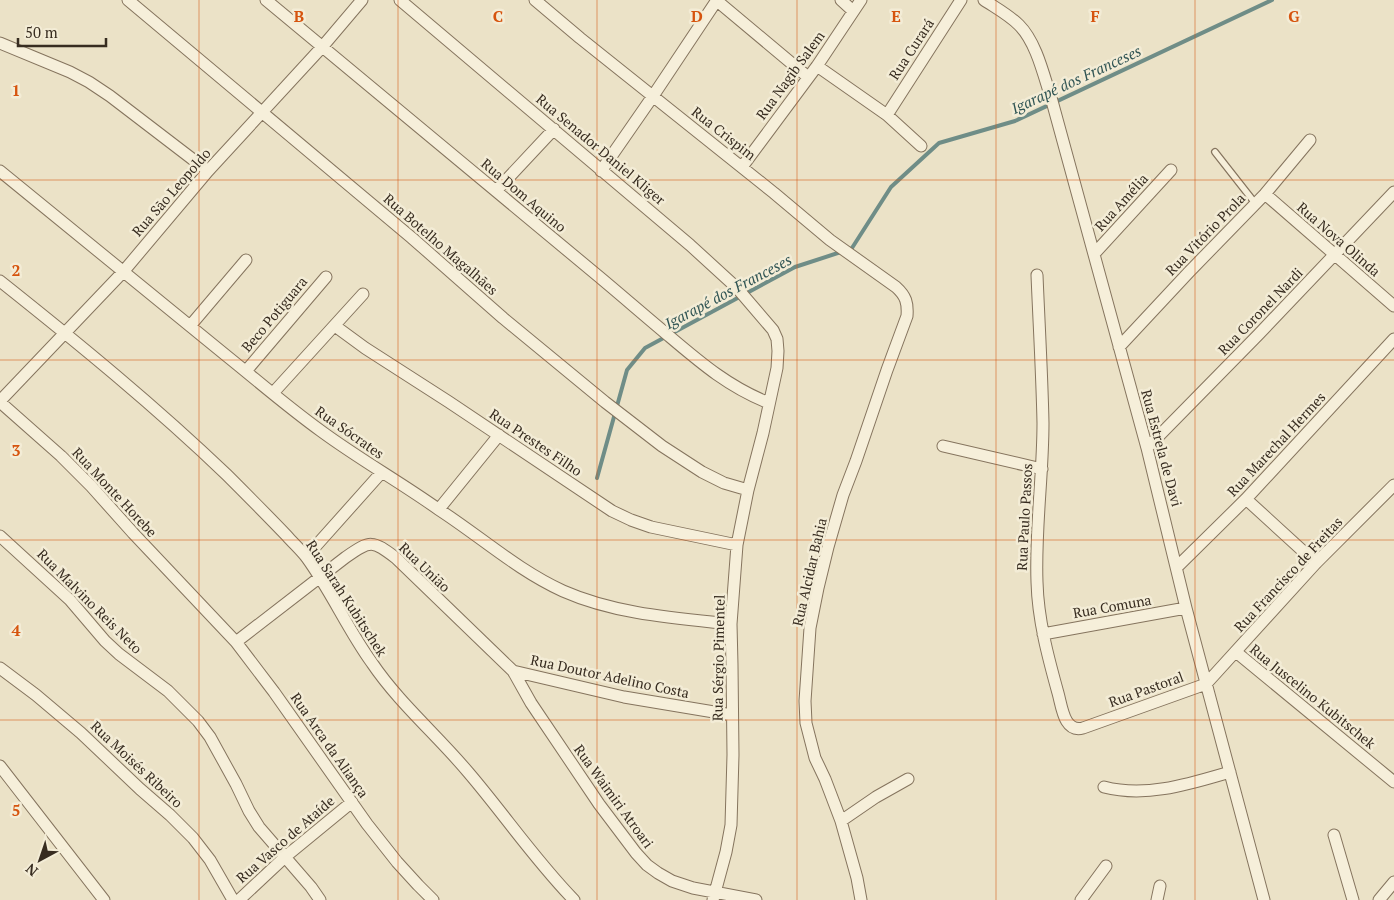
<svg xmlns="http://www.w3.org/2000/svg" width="1394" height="900" viewBox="0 0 1394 900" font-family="'PT Serif',serif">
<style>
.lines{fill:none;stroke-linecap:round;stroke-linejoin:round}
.stream{stroke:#6f8d87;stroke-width:4}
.service-casing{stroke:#85745e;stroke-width:8}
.minor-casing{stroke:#85745e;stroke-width:13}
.service{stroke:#f6efda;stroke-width:5.5}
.minor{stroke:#f6efda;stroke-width:11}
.grid{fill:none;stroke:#d6540e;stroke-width:1;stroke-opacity:0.55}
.labels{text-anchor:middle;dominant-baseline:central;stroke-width:5;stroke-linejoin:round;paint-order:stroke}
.street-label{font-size:14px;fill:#372c20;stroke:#f3ecd6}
.water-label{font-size:15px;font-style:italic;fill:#315554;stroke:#f3ecd6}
.grid-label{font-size:16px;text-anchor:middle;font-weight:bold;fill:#d6540e;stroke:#f3ecd6;stroke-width:5;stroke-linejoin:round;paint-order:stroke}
</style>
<rect width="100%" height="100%" fill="#ebe2c7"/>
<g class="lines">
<path class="stream" d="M848 250 852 248 891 187 939 143 1015 121 1272 0
M597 478 627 370 645 348 795 267 841 252"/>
<g class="service-casing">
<path id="service" d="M1215 152 1255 203"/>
</g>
<g class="minor-casing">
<path id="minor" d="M128 0 412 238 503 318 605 402 662 446 702 472 724 483 748 490
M266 0C377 91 487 183 597 275 621 295 645 316 669 336 702 364 729 387 769 403
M400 0 690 245 737 288 773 330 777 339 778 351 777 368 763 433 748 490 737 545 731 624 732 665 733 755 731 825 726 852 713 900
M535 0 580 38 774 193 830 240 896 287C906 296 908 303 907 316L887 370 856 461 843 495 828 547 818 588 810 628 805 701 806 723 815 758 825 779 841 821 857 878 861 900
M716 0 808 77
M841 0 853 11
M984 0C996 8 1009 15 1019 25 1037 43 1044 77 1052 101L1147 448 1186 608 1264 900
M0 43 70 72 89 82 110 96 208 171
M817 66 887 115 921 146
M887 115 961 0
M742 167 817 66 861 0
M0 171C76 233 152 295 228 357 259 382 289 408 321 431 359 459 400 482 438 509 480 536 517 570 563 591 615 614 674 618 731 624
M601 171 653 96 717 0
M496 191 554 129
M1265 194 1394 306
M1094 254 1171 170
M1037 275C1039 324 1042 374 1043 423 1043 476 1035 529 1037 582 1038 620 1048 657 1058 693 1062 707 1064 733 1083 728L1206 684 1316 563 1394 485
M0 281C78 343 155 406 227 475 247 495 267 515 287 536 293 543 301 550 307 558 331 591 348 630 372 663 399 703 437 735 468 772 504 814 535 860 574 900
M190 326 246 260
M335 326 365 348 449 402 612 511 631 520 651 527 737 545
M1119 347 1189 272 1265 194 1310 140
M246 371 326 277
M273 393 363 294
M0 401 123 272 208 171 323 46 362 0
M0 402 61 456 91 486 133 533 236 642 274 692 367 824 397 862 418 885 433 900
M943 446 1042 469
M1147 448 1258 335 1394 192
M1246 499 1316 563
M439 509 499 435
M0 536 70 600 105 641 119 654 168 691 198 721 210 737 236 784 249 811 259 827 311 887 320 900
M306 557 381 473
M1177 567 1246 499 1394 339
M1043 634 1186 608
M236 642 346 557C371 540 372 540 396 558L513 671 531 703 599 804 636 853 647 865 658 873 672 881 693 888 756 900
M1236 652 1394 782
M0 668 36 695 81 733 140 789 170 815 193 838 210 860 233 900
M513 671 624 697 732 715
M0 766 104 900
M1104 787C1146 798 1189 784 1230 772
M841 821 876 797 908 779
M1334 835 1353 900
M239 900 285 857 352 802
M1081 900 1106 866
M1157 900 1160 886
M1379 900 1394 882"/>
</g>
<use href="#service" class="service"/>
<use href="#minor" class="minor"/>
</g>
<path class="grid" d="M199 0V900M398 0V900M597 0V900M797 0V900M996 0V900M1195 0V900M0 180H1394M0 360H1394M0 540H1394M0 720H1394"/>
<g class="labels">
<g class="street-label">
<text transform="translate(911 49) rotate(-57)">Rua Curará</text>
<text transform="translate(790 75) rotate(-54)">Rua Nagib Salem</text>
<text transform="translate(724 133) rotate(38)">Rua Crispim</text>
<text transform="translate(601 149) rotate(40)">Rua Senador Daniel Kliger</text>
<text transform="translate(171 192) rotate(-49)">Rua São Leopoldo</text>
<text transform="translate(524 195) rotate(40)">Rua Dom Aquino</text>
<text transform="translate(1121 202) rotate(-48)">Rua Amélia</text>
<text transform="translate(1205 234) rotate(-46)">Rua Vitório Prola</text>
<text transform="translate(1339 239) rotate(41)">Rua Nova Olinda</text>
<text transform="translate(441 244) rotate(41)">Rua Botelho Magalhães</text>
<text transform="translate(1260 311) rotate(-46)">Rua Coronel Nardi</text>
<text transform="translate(274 314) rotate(-50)">Beco Potiguara</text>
<text transform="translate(350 432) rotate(35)">Rua Sócrates</text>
<text transform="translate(536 442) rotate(34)">Rua Prestes Filho</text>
<text transform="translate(1276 444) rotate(-47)">Rua Marechal Hermes</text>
<text transform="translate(1162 448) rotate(75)">Rua Estrela de Davi</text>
<text transform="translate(115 492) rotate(47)">Rua Monte Horebe</text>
<text transform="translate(1024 517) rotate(-87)">Rua Paulo Passos</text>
<text transform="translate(425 567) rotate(44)">Rua União</text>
<text transform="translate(809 572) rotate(-77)">Rua Alcidar Bahia</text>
<text transform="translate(1288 574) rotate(-47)">Rua Francisco de Freitas</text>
<text transform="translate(347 598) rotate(57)">Rua Sarah Kubitschek</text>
<text transform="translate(90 601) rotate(45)">Rua Malvino Reis Neto</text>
<text transform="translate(1112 606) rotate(-10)">Rua Comuna</text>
<text transform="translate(718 658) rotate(-89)">Rua Sérgio Pimentel</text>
<text transform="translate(610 676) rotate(12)">Rua Doutor Adelino Costa</text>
<text transform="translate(1146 689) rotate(-20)">Rua Pastoral</text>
<text transform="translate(1313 696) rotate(39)">Rua Juscelino Kubitschek</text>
<text transform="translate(330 745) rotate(55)">Rua Arca da Aliança</text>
<text transform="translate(137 764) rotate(43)">Rua Moisés Ribeiro</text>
<text transform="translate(614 796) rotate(54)">Rua Waimiri Atroari</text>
<text transform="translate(285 839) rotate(-41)">Rua Vasco de Ataíde</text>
</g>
<g class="water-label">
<text transform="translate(1076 79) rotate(-25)">Igarapé dos Franceses</text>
<text transform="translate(728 291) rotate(-28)">Igarapé dos Franceses</text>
</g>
</g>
<g class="grid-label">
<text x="299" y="22">B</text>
<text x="498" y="22">C</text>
<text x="697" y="22">D</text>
<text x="896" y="22">E</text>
<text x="1095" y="22">F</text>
<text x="1294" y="22">G</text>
<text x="16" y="96">1</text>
<text x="16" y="276">2</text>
<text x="16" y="456">3</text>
<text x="16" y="636">4</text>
<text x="16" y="816">5</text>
</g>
<g transform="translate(40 860) rotate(220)" stroke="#f3ecd6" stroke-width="4" paint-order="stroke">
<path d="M0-4L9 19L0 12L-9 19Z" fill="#372c20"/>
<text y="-8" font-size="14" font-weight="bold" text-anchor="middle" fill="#372c20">N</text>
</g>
<path d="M18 38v8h88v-8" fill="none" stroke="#372c20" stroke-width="2.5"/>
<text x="25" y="38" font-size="15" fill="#372c20" stroke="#f3ecd6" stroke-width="4" paint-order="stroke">50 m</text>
</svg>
